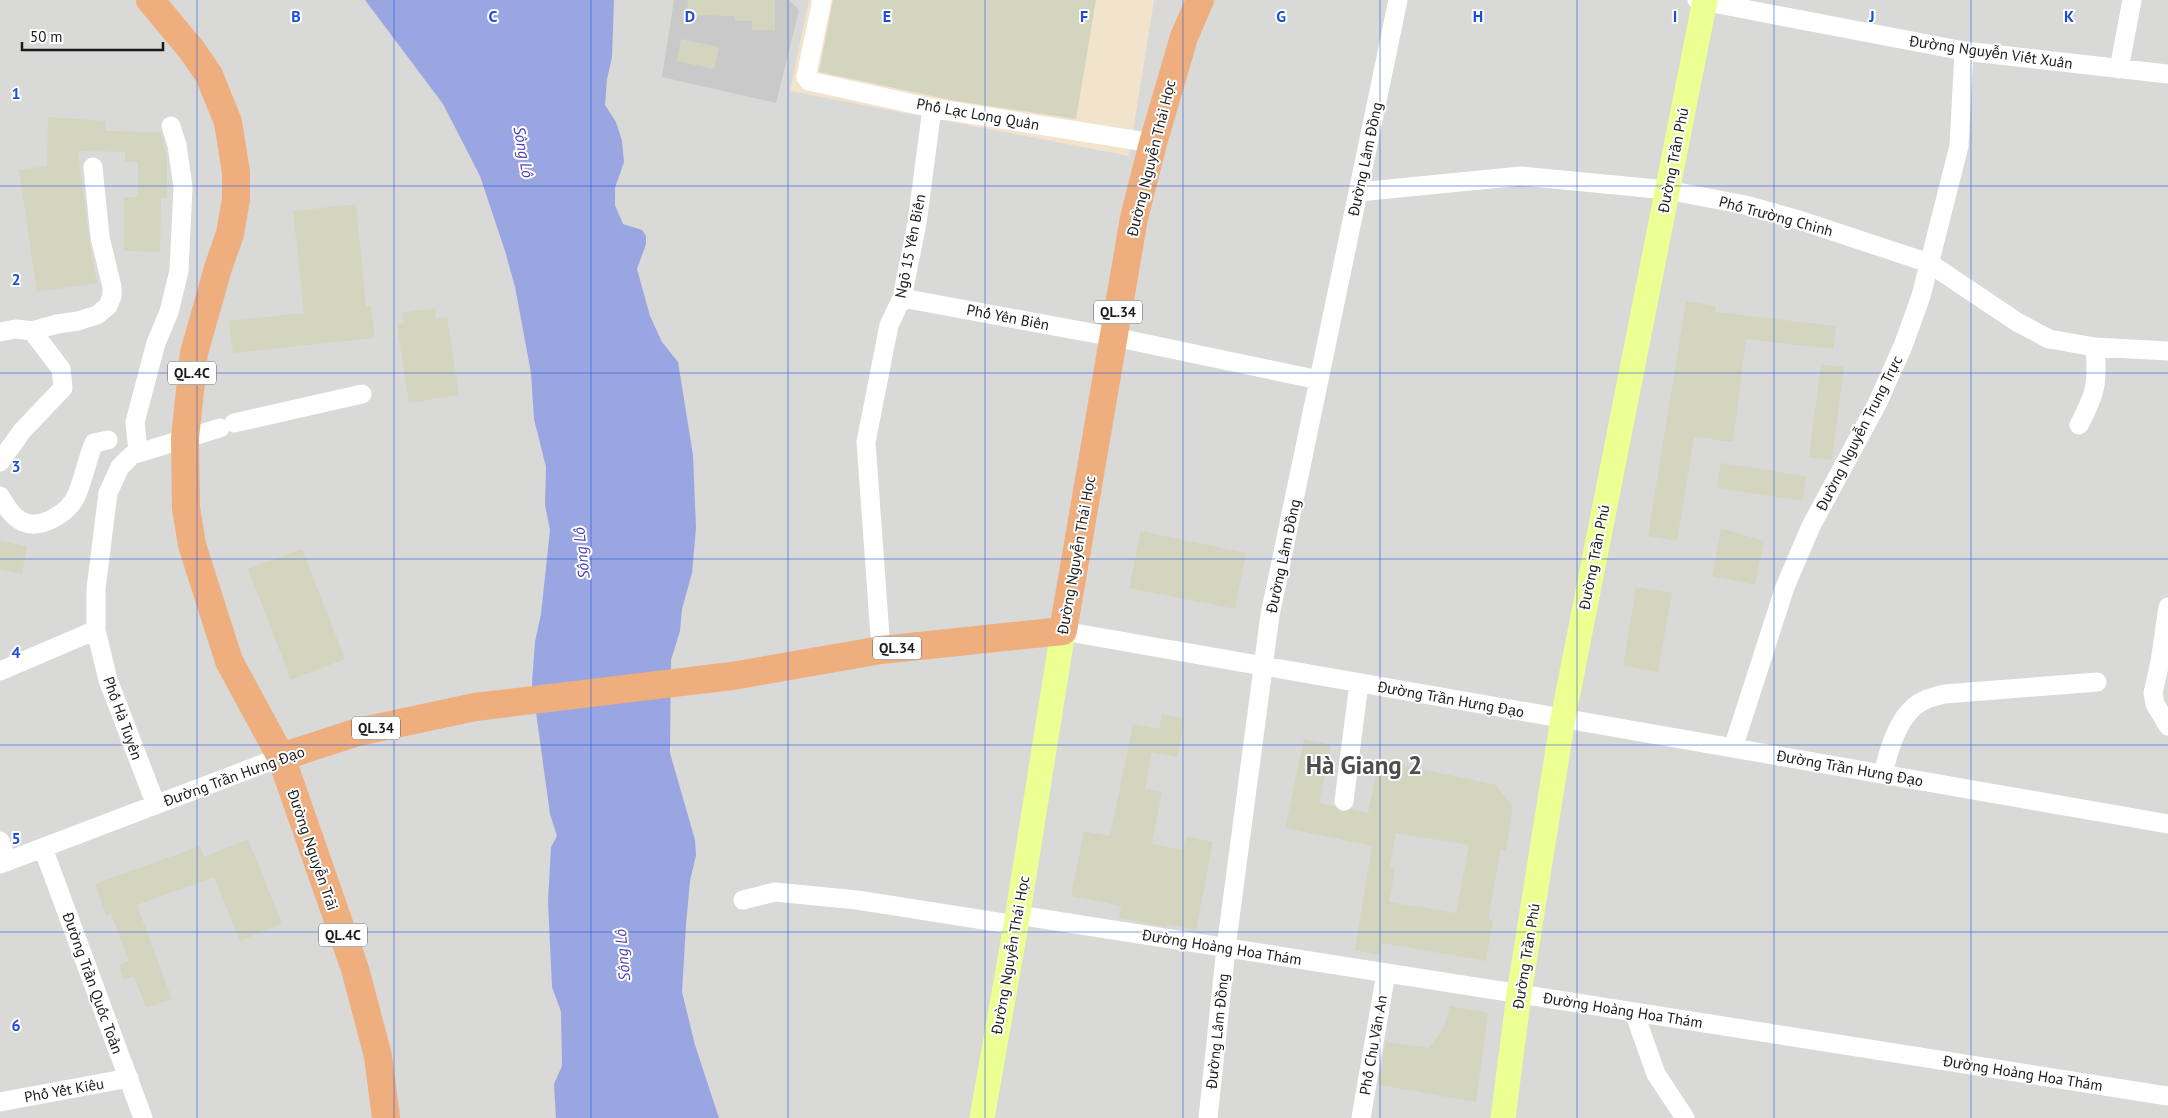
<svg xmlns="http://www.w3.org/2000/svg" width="2168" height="1118" viewBox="0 0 2168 1118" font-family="'PT Sans',sans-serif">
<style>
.residential{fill:#d9d9d8}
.commercial{fill:#f2e4cc}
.religious{fill:#c9c9c9}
.water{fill:#9aa6e1}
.building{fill:#d4d5bf;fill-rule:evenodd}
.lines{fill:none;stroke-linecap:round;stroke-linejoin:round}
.minor{stroke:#fff;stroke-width:19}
.major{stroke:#ebff93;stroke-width:25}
.highway{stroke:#efae7e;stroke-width:28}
.grid{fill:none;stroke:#1d4ed8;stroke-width:1;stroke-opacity:0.55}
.labels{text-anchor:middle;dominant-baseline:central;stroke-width:4;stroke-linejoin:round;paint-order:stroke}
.shield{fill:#fff;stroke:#5f5f5f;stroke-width:1}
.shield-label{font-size:14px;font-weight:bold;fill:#1b1b1b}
.street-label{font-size:15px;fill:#1b1b1b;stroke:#fff}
.water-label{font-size:16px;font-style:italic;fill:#4d3fb3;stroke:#fff}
.town-label{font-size:25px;font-weight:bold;fill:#4e4e4e;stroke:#fff}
.grid-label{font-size:16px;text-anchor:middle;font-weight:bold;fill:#1d4ed8;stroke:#fff;stroke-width:4;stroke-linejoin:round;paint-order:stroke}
</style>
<rect width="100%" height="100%" fill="#eaeedf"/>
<path class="residential" d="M0 0H2168V1118H0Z"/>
<path class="commercial" d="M809 0H1154L1129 156 790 91Z"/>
<path class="religious" d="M674 0H789L799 10 776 103 662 77Z"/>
<path class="water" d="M365 0H614L612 57 607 79 605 105 616 122 622 141 624 162 615 188V205L623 224 642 230 646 236V244L637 269 650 316 662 342 678 362 693 455 696 528 692 573 682 609 680 631 671 660 670 753 695 840 696 855 690 881 686 925 682 992 695 1045 719 1118H556L554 1084 562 1066 561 1012 552 987 548 901 551 847 557 836 550 814 532 683 535 642 541 614 550 530 545 505 546 467 534 419 531 373 515 287 505 251 480 176 443 104Z"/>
<path class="building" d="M688 0H775V30H752V21H735V16L687 15Z
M833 0H1096L1076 119 951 100 819 72Z
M681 39 719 47 714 69 677 61Z
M48 117 106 121 105 131 161 132 167 157V198H161L160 252 124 251V197H138V162H125V152L78 151 89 238 97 283 37 292 19 170 47 166Z
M356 204 366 306H371L375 338 233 353 229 321 304 313 293 211Z
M1686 301 1716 306 1715 312 1836 326 1833 349 1746 339 1733 442 1694 437 1677 541 1648 536Z
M435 308 436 319 447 317 459 395 409 403 397 325 404 324 402 313Z
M1821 364 1844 367 1832 460 1809 457Z
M1721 463 1806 476 1803 501 1717 488Z
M1721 528 1764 541 1755 585 1712 576Z
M1141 531 1246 553 1235 609 1129 588Z
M0 541 27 546 22 574 0 570Z
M302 549 345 659 291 680 248 569Z
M1636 587 1672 593 1658 672 1623 666Z
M1162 714 1185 718 1177 757 1152 752 1145 789 1162 792 1152 844 1183 850 1186 836 1213 842 1196 930 1167 924V927L1119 918 1121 906 1071 896 1084 831 1110 836 1133 724 1159 729Z
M1304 739 1331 745 1319 803 1334 806 1342 812 1351 809 1368 813 1379 760 1496 785 1513 807 1506 851 1501 850 1488 919 1493 920 1486 961 1382 943 1380 955 1355 950 1372 846 1285 828ZM1396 833 1469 845 1456 913 1389 902 1395 869 1389 868Z
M248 839 282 924 240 941 214 877 137 905 172 999 146 1008 134 976 124 980 119 965 129 961 111 914 106 916 95 884 200 846 204 857Z
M1450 1006 1488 1013 1476 1102 1378 1085 1386 1042 1429 1048 1444 1027Z"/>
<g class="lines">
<path class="minor" d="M822 0 806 77 809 81 932 108 1153 143
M1697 0 1964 51 2168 74
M2119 69 2132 0
M1358 192 1521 176 1667 190 1745 205 1799 220 1929 263 2017 322 2049 339 2095 347 2168 351
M902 298 1114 337 1319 380
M0 332 16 329 32 331 57 324 78 321 97 315 108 306 112 296V287L100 237 93 167
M234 423 362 394
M2079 425C2096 393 2098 383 2095 347
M138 452 135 422 156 343 169 312 179 271 183 187 177 145 171 126
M0 462 22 431 63 388 61 369 32 331
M0 496C6 506 12 517 23 522 42 530 70 512 77 494 84 478 87 459 94 443L108 440
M2168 607 2160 662 2153 693 2155 704 2168 726
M1063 631 2168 824
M881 650 866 442 889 325 902 298 917 223 932 108
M0 671 96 630
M1733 748 1785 587 1811 526 1877 404 1903 346 1921 296 1959 146 1964 51
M1883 774C1889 749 1899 711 1925 700 1931 697 1938 696 1944 694L2097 682
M1344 801 1359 683
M156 805 108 680 96 630V589L108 493 120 467 132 455 220 428
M0 841 7 861
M43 848 143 1118
M0 864 281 757
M743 900 775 892 857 900 1016 925
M1018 915 2168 1096
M1634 1012 1656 1074 1685 1118
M0 1102 129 1078
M1208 1118 1226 948 1270 615 1398 0
M1361 1118 1386 973"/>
<path class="major" d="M982 1118 1016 925 1063 631
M1503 1118 1519 994 1563 718 1705 0"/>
<path class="highway" d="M150 0 191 49 209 75 228 122 236 172V199L230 234 218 268 194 353 185 438 186 508 192 545 229 661 281 757 355 969 378 1056 386 1118
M281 757 358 732 475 707 732 676 881 650 1063 631 1134 218 1153 143 1184 37 1200 0"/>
</g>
<path class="grid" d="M197 0V1118M394 0V1118M591 0V1118M788 0V1118M985 0V1118M1183 0V1118M1380 0V1118M1577 0V1118M1774 0V1118M1971 0V1118M0 186H2168M0 373H2168M0 559H2168M0 745H2168M0 932H2168"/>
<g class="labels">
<g class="shield">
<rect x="1094" y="300.5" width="48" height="23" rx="4"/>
<rect x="168" y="361.5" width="48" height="23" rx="4"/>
<rect x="873" y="636.5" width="48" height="23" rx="4"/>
<rect x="352" y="716.5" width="48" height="23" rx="4"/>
<rect x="319" y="923.5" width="48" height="23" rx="4"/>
</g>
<g class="shield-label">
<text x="1118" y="312">QL.34</text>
<text x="192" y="373">QL.4C</text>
<text x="897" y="648">QL.34</text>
<text x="376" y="728">QL.34</text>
<text x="343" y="935">QL.4C</text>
</g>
<g class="street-label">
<text transform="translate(1991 52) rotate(8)">Đường Nguyễn Viết Xuân</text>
<text transform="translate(978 114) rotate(10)">Phố Lạc Long Quân</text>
<text transform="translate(1151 158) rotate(-76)">Đường Nguyễn Thái Học</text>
<text transform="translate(1365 159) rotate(-78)">Đường Lâm Đồng</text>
<text transform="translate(1673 160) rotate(-79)">Đường Trần Phú</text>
<text transform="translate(1776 216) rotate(15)">Phố Trường Chinh</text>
<text transform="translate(910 246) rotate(-79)">Ngõ 15 Yên Biên</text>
<text transform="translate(1008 317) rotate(11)">Phố Yên Biên</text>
<text transform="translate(1859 433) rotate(-63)">Đường Nguyễn Trung Trực</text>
<text transform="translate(1076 555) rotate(-80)">Đường Nguyễn Thái Học</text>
<text transform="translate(1283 556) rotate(-78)">Đường Lâm Đồng</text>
<text transform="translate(1594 557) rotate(-79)">Đường Trần Phú</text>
<text transform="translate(1451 699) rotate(10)">Đường Trần Hưng Đạo</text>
<text transform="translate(123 718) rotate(70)">Phố Hà Tuyên</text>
<text transform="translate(1850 768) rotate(10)">Đường Trần Hưng Đạo</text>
<text transform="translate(234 776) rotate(-20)">Đường Trần Hưng Đạo</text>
<text transform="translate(313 850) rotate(71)">Đường Nguyễn Trãi</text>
<text transform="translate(1222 947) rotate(9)">Đường Hoàng Hoa Thám</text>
<text transform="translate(1010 955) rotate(-80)">Đường Nguyễn Thái Học</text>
<text transform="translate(1526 956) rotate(-81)">Đường Trần Phú</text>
<text transform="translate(93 983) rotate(70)">Đường Trần Quốc Toản</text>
<text transform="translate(1623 1010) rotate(9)">Đường Hoàng Hoa Thám</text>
<text transform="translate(1217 1031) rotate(-84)">Đường Lâm Đồng</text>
<text transform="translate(1373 1045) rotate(-80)">Phố Chu Văn An</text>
<text transform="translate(2023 1073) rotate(9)">Đường Hoàng Hoa Thám</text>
<text transform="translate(64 1090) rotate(-10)">Phố Yết Kiêu</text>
</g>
<g class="water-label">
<text transform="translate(524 152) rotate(80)">Sông Lô</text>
<text transform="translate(581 553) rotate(-96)">Sông Lô</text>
<text transform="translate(622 955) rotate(-95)">Sông Lô</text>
</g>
<g class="town-label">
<text x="1364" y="765">Hà Giang 2</text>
</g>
</g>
<g class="grid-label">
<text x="296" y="22">B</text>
<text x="493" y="22">C</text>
<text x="690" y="22">D</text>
<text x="887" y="22">E</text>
<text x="1084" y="22">F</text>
<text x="1281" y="22">G</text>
<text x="1478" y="22">H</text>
<text x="1675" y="22">I</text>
<text x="1872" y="22">J</text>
<text x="2069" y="22">K</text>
<text x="16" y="99">1</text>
<text x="16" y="285">2</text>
<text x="16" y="472">3</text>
<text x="16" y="658">4</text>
<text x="16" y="844">5</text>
<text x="16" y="1031">6</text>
</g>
<path d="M22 42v8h141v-8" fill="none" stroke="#1b1b1b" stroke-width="2.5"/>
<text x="30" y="42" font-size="15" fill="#1b1b1b" stroke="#ffffff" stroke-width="4" paint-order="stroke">50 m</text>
</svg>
